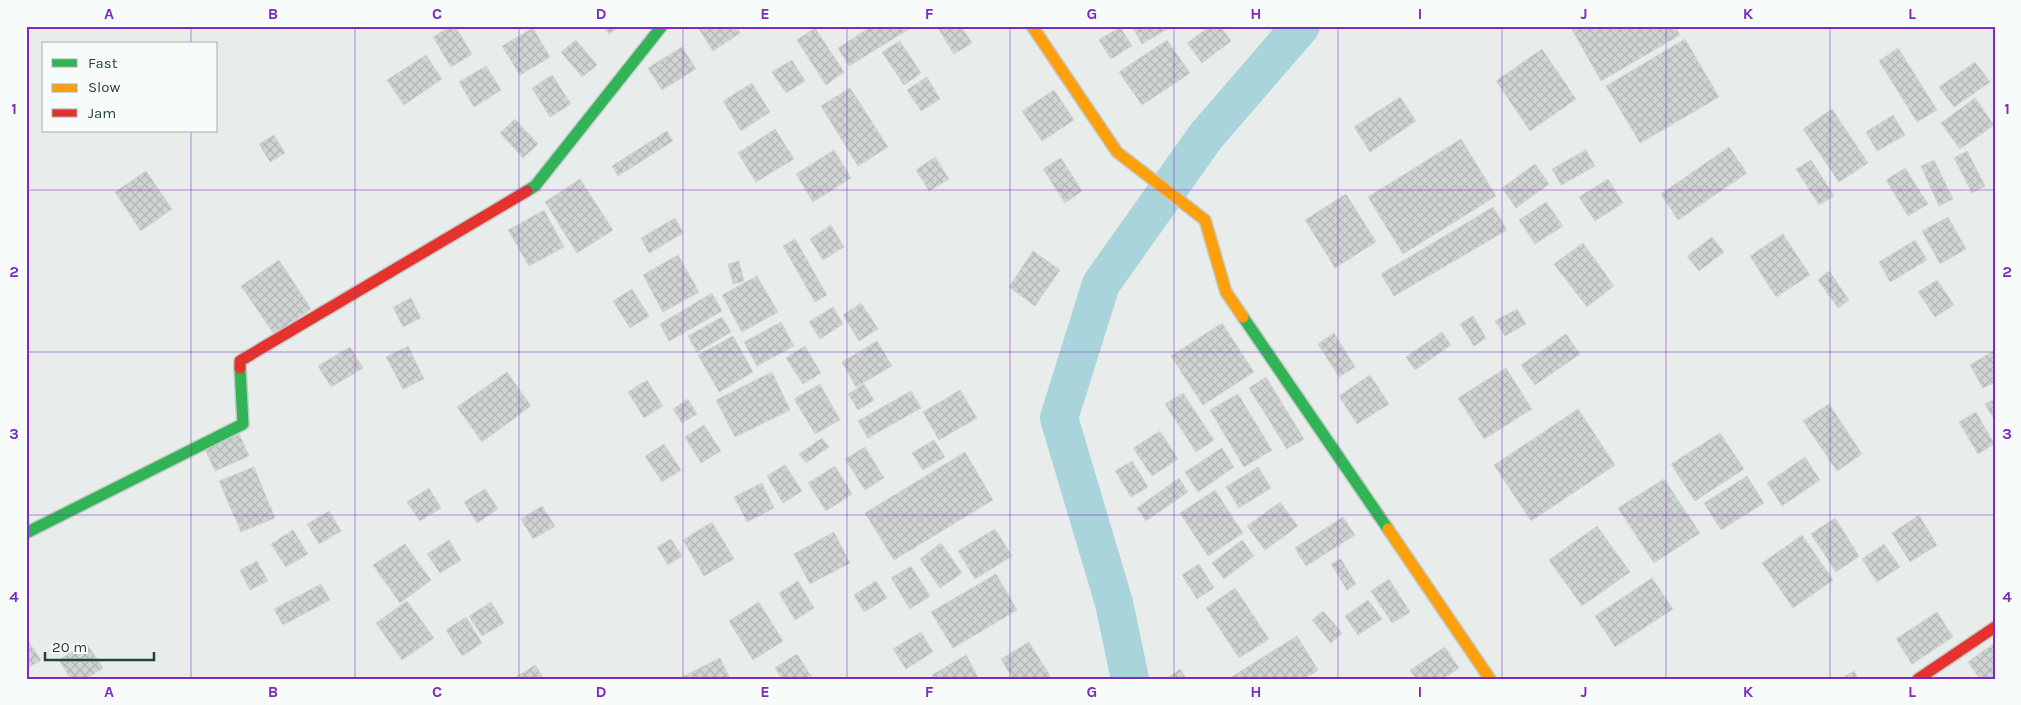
<svg xmlns="http://www.w3.org/2000/svg" width="2021" height="705" viewBox="0 0 2021 705" font-family="Karla,sans-serif">
<style>
.lines{fill:none;stroke-linecap:round;stroke-linejoin:round}
.canal{stroke:#a9d4db;stroke-width:38}
.building{fill:url(#building-cross-hatch);stroke:#d1d6d4}
.fast-casing{stroke:#c3cbc8;stroke-width:14}
.slow-casing{stroke:#c3cbc8;stroke-width:14}
.jam-casing{stroke:#c3cbc8;stroke-width:14}
.fast{stroke:#30b455;stroke-width:11}
.slow{stroke:#ff9f0a;stroke-width:11}
.jam{stroke:#e5322d;stroke-width:11}
.grid{fill:none;stroke:#7b2cbf;stroke-width:1;stroke-opacity:0.55}
.neatline{fill:none;stroke:#7b2cbf;stroke-width:2}
.grid-label{font-size:16px;text-anchor:middle;font-weight:bold;fill:#7b2cbf}
</style>
<defs>
<pattern id="building-cross-hatch" width="8" height="8" patternUnits="userSpaceOnUse" patternTransform="scale(1.25)"><rect width="8" height="8" fill="#cfd4d2"/><path d="M0 0l8 8M0 8l8-8" fill="none" stroke="#b2b7b5"/></pattern>
</defs>
<rect width="100%" height="100%" fill="#e8edeb"/>
<g class="lines">
<path class="canal" d="M1130 679 1114 603 1059 418 1101 284 1206 136 1301 26"/>
</g>
<path class="building" d="M451 26H455L472 54 451 67 433 37Z
M603 26H620L609 34Z
M697 26H736L740 33 713 51Z
M872 26H907L909 29 849 66 838 48Z
M937 26H961L972 43 954 54Z
M1132 26H1172L1142 44Z
M1210 26H1220L1231 41 1202 63 1187 43Z
M1570 26H1675L1680 35 1601 81Z
M1120 27 1132 46 1111 59 1099 40Z
M533 28 550 57 520 75 502 46Z
M815 28 844 72 826 85 797 40Z
M1685 39 1719 97 1640 143 1606 86Z
M576 40 597 65 582 77 561 52Z
M1167 40 1190 73 1142 105 1119 72Z
M900 41 921 73 904 85 882 52Z
M682 47 696 69 662 90 648 68Z
M1898 48 1937 110 1917 122 1879 61Z
M1542 49 1576 99 1530 131 1496 81Z
M426 55 442 79 404 105 387 80Z
M792 60 805 81 786 93 772 72Z
M1975 62 1990 82 1954 107 1939 87Z
M486 66 501 90 474 107 459 82Z
M552 75 571 104 550 117 532 88Z
M927 77 940 99 921 111 907 90Z
M752 83 770 112 741 131 723 101Z
M850 88 888 147 858 166 821 106Z
M1054 90 1074 120 1042 141 1022 111Z
M1400 97 1416 121 1370 152 1354 127Z
M1975 98 1994 125 1960 149 1941 123Z
M1832 109 1868 163 1839 182 1803 129Z
M1893 115 1905 135 1877 151 1866 132Z
M515 119 538 144 523 158 500 133Z
M775 129 794 159 756 182 738 153Z
M667 131 673 141 618 176 612 166Z
M274 135 285 153 270 162 259 144Z
M1461 139 1496 196 1403 254 1368 197Z
M1729 147 1747 173 1678 220 1661 194Z
M834 150 851 178 813 202 796 174Z
M1586 150 1595 166 1561 185 1552 169Z
M1967 151 1985 186 1972 193 1954 158Z
M935 157 949 179 929 191 916 170Z
M1061 158 1082 191 1065 203 1043 169Z
M1811 160 1834 196 1819 205 1796 169Z
M1934 160 1953 199 1939 206 1921 166Z
M1535 164 1549 184 1516 208 1502 188Z
M1905 168 1928 204 1908 216 1886 180Z
M146 171 172 209 141 231 115 192Z
M580 179 613 230 577 253 545 202Z
M1608 179 1623 203 1595 221 1579 197Z
M1346 194 1376 242 1335 268 1305 220Z
M1546 202 1563 226 1535 244 1519 220Z
M1493 207 1507 230 1394 296 1381 274Z
M544 210 564 247 529 266 508 230Z
M1948 217 1966 249 1940 264 1922 231Z
M675 218 683 233 649 253 641 238Z
M831 225 844 247 823 260 810 239Z
M1783 234 1810 275 1776 297 1750 256Z
M1712 237 1724 252 1699 271 1687 256Z
M795 239 827 295 815 302 783 246Z
M1915 240 1927 260 1890 282 1879 262Z
M1583 243 1614 286 1587 307 1554 264Z
M1033 251 1060 270 1035 306 1009 287Z
M678 255 699 292 663 312 643 275Z
M279 260 311 309 274 334 241 286Z
M739 261 744 281 733 284 728 264Z
M1829 271 1849 300 1838 308 1818 280Z
M757 276 778 312 742 332 722 295Z
M1937 280 1954 305 1935 317 1918 292Z
M632 289 649 316 630 328 613 301Z
M712 293 722 311 669 341 660 324Z
M411 298 421 318 403 327 393 307Z
M861 303 878 329 859 341 843 315Z
M833 307 843 324 820 339 809 322Z
M1517 309 1526 324 1505 336 1495 321Z
M1473 316 1486 338 1474 346 1460 324Z
M722 317 731 332 697 352 688 336Z
M781 322 794 346 757 366 744 342Z
M1222 323 1254 372 1203 405 1171 356Z
M1442 332 1451 345 1415 370 1406 357Z
M1334 333 1355 367 1339 377 1318 344Z
M1566 334 1580 354 1535 385 1521 365Z
M733 336 753 372 719 392 698 355Z
M877 341 892 366 856 387 842 362Z
M408 346 424 379 403 389 386 357Z
M805 346 821 373 803 384 786 358Z
M350 347 363 368 331 387 318 366Z
M1995 350V382L1983 388 1970 365Z
M1506 368 1532 409 1484 439 1458 398Z
M507 372 531 406 482 442 457 407Z
M772 372 790 410 735 437 716 400Z
M1370 375 1389 404 1357 424 1339 396Z
M1266 377 1304 439 1287 449 1249 388Z
M647 380 663 406 644 418 628 392Z
M820 384 840 420 815 434 794 399Z
M864 384 874 400 858 410 848 394Z
M960 390 977 418 939 440 923 412Z
M911 391 921 408 868 438 858 421Z
M1183 393 1214 440 1196 452 1165 404Z
M1238 394 1272 450 1244 467 1210 410Z
M688 399 697 414 682 423 673 409Z
M1995 399V421L1985 404Z
M1829 404 1862 454 1837 471 1803 421Z
M1578 409 1615 465 1531 521 1494 465Z
M1976 412 1994 444 1978 454 1959 422Z
M704 425 721 451 701 463 685 437Z
M1160 431 1178 459 1152 476 1133 448Z
M1720 433 1744 469 1695 501 1671 464Z
M239 434 249 456 215 471 205 449Z
M822 438 829 447 806 463 799 454Z
M934 440 945 457 923 470 912 453Z
M664 444 681 470 662 482 645 456Z
M865 447 884 478 865 490 845 459Z
M1222 448 1234 467 1198 492 1185 472Z
M965 452 993 500 894 560 865 513Z
M1805 457 1820 480 1782 506 1767 483Z
M1132 461 1148 487 1131 497 1115 471Z
M785 465 802 491 783 503 767 476Z
M835 466 852 494 826 511 808 483Z
M254 467 275 518 241 532 219 481Z
M1258 467 1271 488 1239 508 1226 487Z
M1747 476 1764 503 1721 530 1704 503Z
M1179 478 1188 492 1146 521 1137 508Z
M1664 479 1700 533 1654 563 1618 508Z
M762 483 774 508 747 522 734 497Z
M429 488 441 508 420 521 407 502Z
M485 489 498 509 477 523 464 502Z
M1215 490 1243 533 1208 556 1180 513Z
M1280 502 1298 526 1265 550 1247 526Z
M542 506 555 526 533 539 521 519Z
M329 511 341 531 319 544 307 524Z
M1919 515 1937 545 1910 562 1892 533Z
M1343 517 1355 535 1306 566 1295 548Z
M1835 518 1859 556 1836 572 1811 534Z
M712 522 734 559 704 576 683 540Z
M1597 526 1630 572 1582 606 1549 560Z
M995 529 1012 556 975 579 958 551Z
M293 530 308 554 286 567 271 544Z
M834 532 850 563 810 584 794 554Z
M1802 535 1833 580 1793 608 1762 563Z
M671 539 682 556 668 565 657 547Z
M449 540 461 560 440 573 427 554Z
M1242 540 1254 556 1224 579 1212 563Z
M941 543 962 573 940 588 920 559Z
M405 544 431 580 400 603 373 565Z
M1884 544 1900 567 1877 582 1862 559Z
M1341 559 1356 584 1347 590 1331 564Z
M257 561 268 581 250 590 240 570Z
M1199 564 1214 588 1197 599 1182 575Z
M911 566 930 596 910 609 891 578Z
M996 574 1017 610 953 648 931 612Z
M1652 578 1673 609 1615 647 1595 616Z
M1389 579 1410 612 1392 623 1371 591Z
M798 581 814 608 795 620 779 593Z
M876 581 887 598 864 612 854 595Z
M321 584 330 600 283 625 274 609Z
M1235 588 1269 639 1239 658 1206 608Z
M1368 600 1382 619 1358 635 1345 616Z
M407 601 434 638 402 660 376 623Z
M491 602 504 623 482 636 469 616Z
M759 602 783 641 753 660 729 621Z
M1323 611 1342 633 1331 643 1312 620Z
M1937 612 1953 637 1912 664 1896 639Z
M466 617 482 643 462 656 446 630Z
M921 632 933 652 906 669 893 649Z
M1297 636 1318 670 1304 679H1228Z
M26 638 41 660 26 669Z
M1029 642 1052 679H1013L1001 659Z
M86 643 103 668 86 679H71L59 660Z
M1993 644 1995 646V679H1980L1968 662Z
M1445 647 1459 668 1443 679H1416L1410 670Z
M797 654 813 679H782L775 668Z
M966 655 979 679H934L932 675Z
M720 658 730 679H681L680 678Z
M535 665 544 679H513Z
M1180 669 1187 679H1166Z
M1854 671 1858 679H1840Z"/>
<g class="lines">
<g class="fast-casing">
<path id="fast" d="M527 191 535 186 662 26
M1243 317 1388 529
M26 533 243 424 240 368"/>
</g>
<g class="slow-casing">
<path id="slow" d="M1032 26 1117 152 1205 220 1226 292 1243 317
M1388 529 1490 679"/>
</g>
<g class="jam-casing">
<path id="jam" d="M240 368V361L527 191
M1918 679 1995 627"/>
</g>
<use href="#fast" class="fast"/>
<use href="#slow" class="slow"/>
<use href="#jam" class="jam"/>
</g>
<path class="grid" d="M191 26V44M355 26V679M519 26V679M683 26V679M847 26V679M1010 26V679M1174 26V679M1338 26V679M1502 26V679M1666 26V679M1830 26V679M191 131V679M26 190H1995M26 352H1995M26 515H1995"/>
<rect width="2021" height="705" fill="none" stroke="#f7fbf9" stroke-width="55"/>
<rect x="42" y="42" width="175" height="90" fill="#f7fbf9" stroke="#a3b1ad"/>
<rect x="52" y="59" width="25" height="8" fill="#30b455" stroke="#a3b1ad"/>
<text x="88" y="68" font-size="15" fill="#24423a">Fast</text>
<rect x="52" y="84" width="25" height="8" fill="#ff9f0a" stroke="#a3b1ad"/>
<text x="88" y="92" font-size="15" fill="#24423a">Slow</text>
<rect x="52" y="109" width="25" height="8" fill="#e5322d" stroke="#a3b1ad"/>
<text x="88" y="118" font-size="15" fill="#24423a">Jam</text>
<path d="M45 652v8h109v-8" fill="none" stroke="#24423a" stroke-width="2.5"/>
<text x="52" y="652" font-size="15" fill="#24423a" stroke="#f7fbf9" stroke-width="4" paint-order="stroke">20 m</text>
<rect x="28" y="28" width="1966" height="650" class="neatline"/>
<g class="grid-label">
<text x="109" y="19">A</text>
<text x="273" y="19">B</text>
<text x="437" y="19">C</text>
<text x="601" y="19">D</text>
<text x="765" y="19">E</text>
<text x="929" y="19">F</text>
<text x="1092" y="19">G</text>
<text x="1256" y="19">H</text>
<text x="1420" y="19">I</text>
<text x="1584" y="19">J</text>
<text x="1748" y="19">K</text>
<text x="1912" y="19">L</text>
<text x="14" y="114">1</text>
<text x="2007" y="114">1</text>
<text x="14" y="277">2</text>
<text x="2007" y="277">2</text>
<text x="14" y="439">3</text>
<text x="2007" y="439">3</text>
<text x="14" y="602">4</text>
<text x="2007" y="602">4</text>
<text x="109" y="697">A</text>
<text x="273" y="697">B</text>
<text x="437" y="697">C</text>
<text x="601" y="697">D</text>
<text x="765" y="697">E</text>
<text x="929" y="697">F</text>
<text x="1092" y="697">G</text>
<text x="1256" y="697">H</text>
<text x="1420" y="697">I</text>
<text x="1584" y="697">J</text>
<text x="1748" y="697">K</text>
<text x="1912" y="697">L</text>
</g>
</svg>
